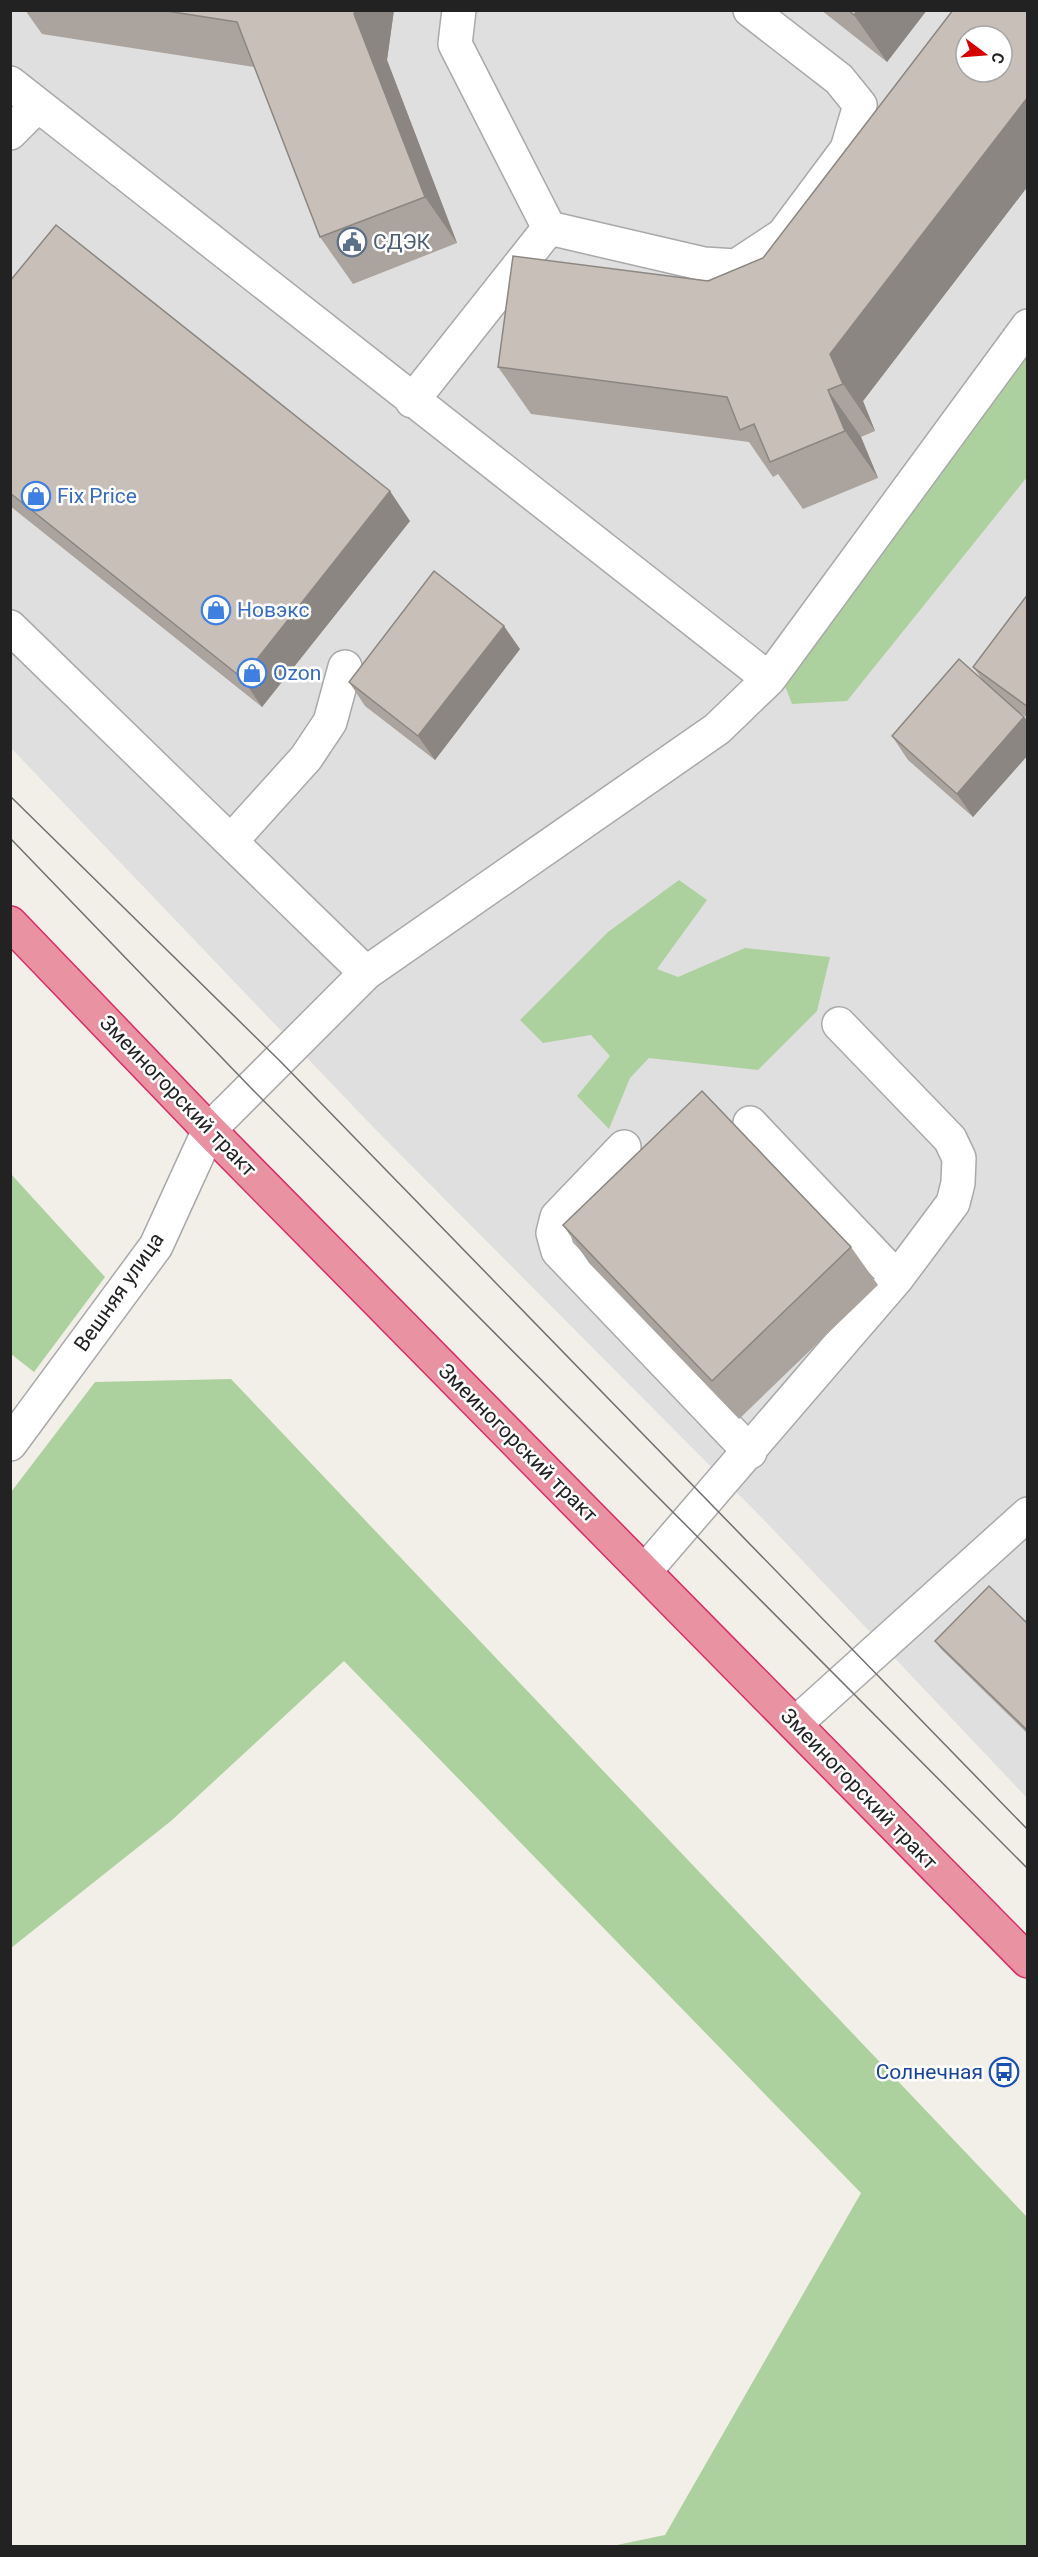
<svg xmlns="http://www.w3.org/2000/svg" width="1038" height="2557" viewBox="0 0 1038 2557" font-family="Roboto,sans-serif">
<style>
.residential{fill:#e0dfdf;fill-rule:evenodd}
.forest{fill:#add19e}
.lines{fill:none;stroke-linecap:round;stroke-linejoin:round}
.minor-casing{stroke:#a9a9a9;stroke-width:36}
.highway-casing{stroke:#dc2a67;stroke-width:36}
.minor{stroke:#fff;stroke-width:33}
.highway{stroke:#e892a2;stroke-width:33}
.tram{stroke:#707070;stroke-width:1.5}
.wall{fill:#aba49e}
.shaded-wall{fill:#8b8681}
.building{fill:#c7bfb8;stroke:#8b8681;stroke-width:1.5;fill-rule:evenodd}
.labels{text-anchor:middle;dominant-baseline:central;stroke-width:5;stroke-linejoin:round;paint-order:stroke}
.service-label{font-size:21px;fill:#4e5e75;stroke:#fff;text-anchor:start}
.shop-label{font-size:21px;fill:#366cbe;stroke:#fff;text-anchor:start}
.street-label{font-size:21px;fill:#222;stroke:#fff}
.transit-label{font-size:21px;fill:#164399;stroke:#fff;text-anchor:end}
</style>
<rect width="100%" height="100%" fill="#f2efe9"/>
<path class="residential" d="M11 11H1027V1798L765 1521 375 1129 11 748ZM966 36H1002V72H966Z"/>
<path class="forest" d="M1027 346V477L847 701 792 704 775 660Z
M679 880 707 900 657 969 678 977 745 948 830 957 817 1011 758 1070 649 1058 630 1078 609 1129 577 1096 610 1056 591 1035 543 1043 520 1020 608 932Z
M11 1174 105 1277 34 1372 11 1354Z
M231 1379 1027 2217V2546H612L665 2535 861 2193 344 1661 171 1821 11 1948V1492L95 1382Z"/>
<g class="lines">
<g class="minor-casing">
<path id="minor" d="M459 10 455 44 549 228 704 264 736 266 783 235 847 149 860 105 839 79 750 10
M10 83 769 679
M10 133 38 105
M412 401 549 228
M10 627 366 973
M231 841 306 758 330 722 345 667
M750 1123 897 1278
M624 1147 557 1217 553 1233 558 1251 750 1452
M10 1444 156 1246 209 1130 366 973 717 729 769 679 1028 326
M645 1571 897 1278 953 1203 958 1183 959 1158 950 1139 839 1024
M795 1724 1028 1514"/>
</g>
<g class="highway-casing">
<path id="highway" d="M10 923 209 1130 1028 1961"/>
</g>
<use href="#minor" class="minor"/>
<use href="#highway" class="highway"/>
<path class="tram" d="M10 796 280 1061 1028 1830
M10 838 251 1088 1028 1869"/>
</g>
<path class="wall" d="M25 10H394L387 60 457 243 353 284 320 237 254 67 42 34Z
M821 10H927L887 62Z
M1028 10V186L863 401 875 431 861 437 878 478 803 509 778 474 773 477 749 442 531 414 498 367 763 258Z
M10 281 410 521 262 707 10 506Z
M1028 594V718L1017 711 1028 721V755L973 817 908 760 892 736 982 679 973 667Z
M520 649 435 760 365 706 349 682Z
M563 1225 851 1247 878 1285 739 1419 589 1263Z
M1028 1624V1734L941 1649 935 1641Z"/>
<path class="shaded-wall" d="M355 10H394L387 60 457 243 425 197 354 14Z
M858 10H927L887 62 854 15Z
M1028 97V186L863 401 875 431 843 384 830 354Z
M828 390 861 437 878 478 845 431Z
M390 491 410 521 262 707 242 678Z
M504 626 520 649 435 760 418 736Z
M1024 717 1028 721V755L973 817 957 794Z"/>
<path class="building" d="M160 10H355L354 14 425 197 320 237 237 22Z
M848 10H858L854 15Z
M953 10H1028V97L830 354 843 384 828 390 845 431 770 462 754 424 740 430 727 397 498 367 513 256 708 281 763 258ZM966 36H1002V72H966Z
M56 225 390 491 242 678 10 493V281Z
M434 571 504 626 418 736 349 682Z
M1028 594V707L973 667Z
M959 659 1024 717 957 794 892 736Z
M702 1091 851 1247 712 1381 563 1225Z
M989 1586 1028 1624V1731L935 1641Z"/>
<defs>
<g id="civic-ring" transform="scale(1.5)"><circle r="9.5" fill="#fff" stroke="#5c6f8a" stroke-width="1.5"/><path d="M-.6-6.5H3V-4.5H.6V-3L4-1V1h2V6H-6V1h2V-1L-.6-3ZM-1.2 2.5V6h2.4V2.5Z" fill="#5c6f8a"/></g>
<g id="shop-ring" transform="scale(1.5)"><circle r="9.5" fill="#fff" stroke="#3f7fe0" stroke-width="1.5"/><path d="M-5-2.5h2.3a2.7 3.5 0 0 1 5.4 0H5L5.5 6h-11ZM-1.5-2.5h3a1.5 2.3 0 0 0-3 0Z" fill="#3f7fe0"/></g>
<g id="bus-ring" transform="scale(1.5)"><circle r="9.5" fill="#fff" stroke="#1a4fb4" stroke-width="1.5"/><path d="M-5-6H5V4H4V6H2V4H-2V6H-4V4H-5ZM-3.5-4V0h7V-4ZM-3.5 1.2v1.5H-2V1.2ZM2 1.2v1.5H3.5V1.2Z" fill="#1a4fb4"/></g>
</defs>
<g fill-rule="evenodd">
<use href="#civic-ring" x="352" y="242"/>
<use href="#shop-ring" x="36" y="496"/>
<use href="#shop-ring" x="216" y="610"/>
<use href="#shop-ring" x="252" y="673"/>
<use href="#bus-ring" x="1004" y="2072"/>
</g>
<g class="labels">
<g class="service-label">
<text x="373" y="242">СДЭК</text>
</g>
<g class="shop-label">
<text x="57" y="496">Fix Price</text>
<text x="237" y="610">Новэкс</text>
<text x="273" y="673">Ozon</text>
</g>
<g class="street-label">
<text transform="translate(178 1096) rotate(46)">Змеиногорский тракт</text>
<text transform="translate(119 1292) rotate(-55)">Вешняя улица</text>
<text transform="translate(518 1443) rotate(45)">Змеиногорский тракт</text>
<text transform="translate(859 1789) rotate(46)">Змеиногорский тракт</text>
</g>
<g class="transit-label">
<text x="983" y="2072">Солнечная</text>
</g>
</g>
<rect width="1038" height="2557" fill="none" stroke="#222222" stroke-width="24"/>
<g transform="translate(984 54) rotate(106)"><circle r="28" fill="#ffffff" stroke="#a7a7a7" stroke-width="1.5"/>
<path d="M0-4.5L10 22L0 15L-10 22Z" fill="#d40000"/>
<text y="-9" font-size="16" font-weight="bold" text-anchor="middle" fill="#222222">С</text>
</g>
</svg>
